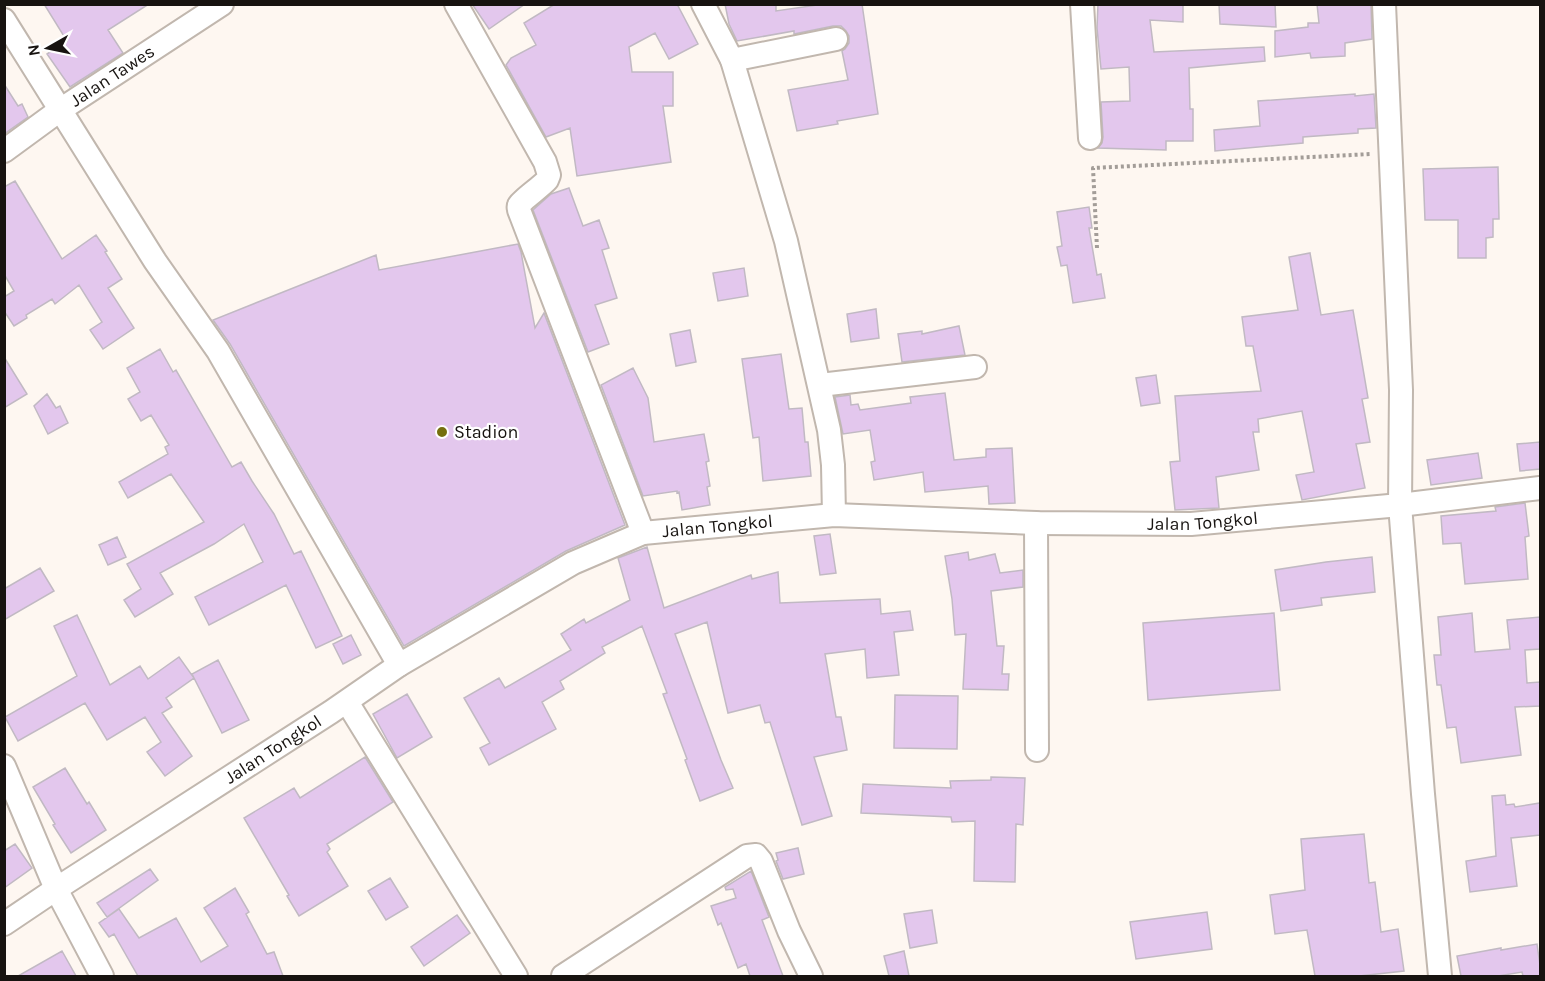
<svg xmlns="http://www.w3.org/2000/svg" width="1545" height="981" viewBox="0 0 1545 981" font-family="Karla,sans-serif">
<style>
.building{fill:#e3c7ed;stroke:#c1b9c3;stroke-width:1.5}
.lines{fill:none;stroke-linecap:round;stroke-linejoin:round}
.minor-casing{stroke:#c1b7ae;stroke-width:26}
.path{stroke:#a39d98;stroke-width:4;stroke-dasharray:3 3;stroke-linecap:butt}
.minor{stroke:#fff;stroke-width:22}
.poi-dot{fill:#756f0f;stroke:#fff;stroke-width:2}
.labels{text-anchor:middle;dominant-baseline:central;stroke-width:4.5;stroke-linejoin:round;paint-order:stroke}
.street-label{font-size:18px;fill:#171310;stroke:#fff}
.poi-label{font-size:18px;fill:#171310;stroke:#fff;text-anchor:start}
</style>
<rect width="100%" height="100%" fill="#fef7f1"/>
<path class="building" d="M44 4H149L108 30 123 53 70 87 47 54 67 41Z
M472 4H525L489 29Z
M555 4H677L698 44 669 59 655 33 629 47 632 72H673V106H663L671 162 577 176 570 128 546 137 506 65 511 58 536 45 524 23Z
M725 4H776V11L824 4H862L878 114 837 121 838 124 797 131 788 90 848 80 842 51 845 49 849 43V36L846 31 841 26H833L794 34V31L737 41 729 24Z
M1098 4H1183V22L1150 20 1154 52 1264 47 1265 61 1189 68 1190 109H1193V141H1166V150L1098 148 1102 143 1103 137 1101 102 1130 101 1129 67 1101 69 1097 28Z
M1219 4H1275L1276 27 1220 24Z
M1317 4H1371L1372 39 1345 43V56L1311 58 1310 53 1275 57V31L1308 27V23H1319Z
M4 84 18 106 22 104 28 117 4 134Z
M1355 94V96L1374 94 1376 128 1358 129V133L1303 137V143L1215 151 1214 130 1260 126 1258 101Z
M1498 167 1499 219H1493V237L1486 238V258H1458V220H1425L1423 169Z
M15 181 62 259 96 235 107 251 105 252 122 279 108 288 134 328 103 349 90 330 102 322 79 285 55 304 52 299 26 315 27 318 14 326 4 311V297L14 291 4 274V187Z
M569 188 583 226 599 220 609 248 602 250 617 298 595 305 609 344 588 352 533 210 551 194Z
M1089 207 1092 228H1089L1097 275 1101 274 1105 298 1073 303 1067 265 1061 266 1057 247 1062 246 1057 212Z
M518 244 521 252 535 328 544 313 625 525 566 551 404 646 230 344 213 320 376 255 379 270Z
M1310 253 1321 315 1353 310 1368 398 1362 399 1370 442 1356 444 1365 488 1302 500 1296 475 1314 472 1302 411 1258 419 1259 432H1253L1259 470 1216 477 1219 508 1175 510 1170 462 1180 461 1175 396 1261 391 1253 346H1246L1242 317 1298 310 1289 257Z
M744 268 748 296 718 301 713 273Z
M876 309 879 338 851 342 847 314Z
M959 326 965 355 902 362 898 334 922 331V334Z
M690 330 696 362 676 366 670 334Z
M160 349 173 372 176 370 232 467 241 462 252 481 274 514 294 554 301 551 342 636 316 648 286 585 209 625 195 597 263 562 244 524 214 544 160 573 173 594 135 617 124 600 141 589 127 564 204 522 171 474 128 498 119 482 168 454 165 447 169 445 151 415 141 421 128 399 140 392 127 368Z
M781 354 789 409 802 408 805 442H808L811 476 763 481 759 437 753 438 742 359Z
M4 357 27 394 4 408Z
M633 368 648 398 654 442 704 434 709 461 706 462 710 486 707 487 710 505 682 510 679 492 677 493V491L643 496 601 385Z
M1156 375 1160 403 1141 406 1136 378Z
M945 393 954 460 986 457V449L1012 448 1015 503 989 504 988 486 925 492 923 472 874 480 871 462 875 461 870 430 843 434 835 397 850 395 851 405 858 404 860 410 911 403 910 397Z
M47 394 56 408 60 406 68 423 48 434 34 406Z
M1540 442V469L1520 471 1517 444Z
M1478 453 1482 478 1431 485 1427 460Z
M1525 503 1529 536 1525 537 1528 579 1465 584 1461 543 1443 544 1441 516 1496 511 1495 507Z
M830 534 836 573 820 575 814 536Z
M117 537 126 557 108 565 99 545Z
M647 547 664 608 751 575 752 579 778 572 780 603 880 599 881 614 910 611 913 630 894 632 899 675 867 678 865 649 825 654 836 717H841L847 750 814 757 832 816 802 825 770 722 765 723 760 705 728 713 707 622 675 634 721 760 733 788 700 801 685 760 687 759 663 694 667 693 642 626 602 647 605 653 560 681 564 689 542 702 556 729 489 765 480 748 490 743 464 698 499 678 505 688 571 650 561 634 584 619 586 623 630 600 618 558Z
M968 552 969 560 995 554 1000 573 1023 570V587L991 591 997 646H1004L1002 674H1009L1008 690 963 689 966 634 955 635 952 599 945 556Z
M1372 557 1375 592 1321 598 1322 605 1281 611 1275 570 1326 562Z
M40 568 54 591 4 620V589Z
M1274 613 1280 690 1148 700 1143 623Z
M1472 613 1475 652 1510 649 1507 620 1540 617V649L1525 650 1527 683 1540 682V706L1515 707 1521 755 1461 763 1456 727 1447 728 1441 685H1437L1434 655H1441L1438 617Z
M77 615 110 685 140 666 148 679 179 657 194 678 166 698 172 707 162 713 192 756 165 776 147 752 161 742 145 717 107 740 85 703 18 741 5 717 77 676 54 626Z
M351 635 361 655 343 664 333 644Z
M218 660 249 720 222 733 192 674Z
M407 694 432 737 397 758 373 714Z
M895 695 958 696 957 749 894 748Z
M365 757 393 802 327 844 330 849 327 852 348 886 299 916 287 896 289 895 244 818 294 788 300 798Z
M65 768 87 804 89 802 106 830 71 853 53 825 55 824 33 787Z
M991 777 1025 778 1023 825 1016 824 1015 882 974 881 975 821 952 822 951 817 861 813 863 784 951 788 950 781 991 780Z
M1505 795 1506 805 1514 804 1515 807 1540 803V835L1511 838 1517 886 1470 892 1466 861 1496 856 1492 796Z
M1364 834 1369 883 1375 882 1381 932 1398 929 1404 971 1359 976H1315L1307 930 1275 934 1270 895 1305 890 1301 839Z
M15 844 32 868 4 888V851Z
M798 848 804 874 783 879 776 861 778 860 776 853Z
M150 869 158 880 107 917 97 903Z
M751 871 769 917 762 920 783 976H750L746 964 738 968 721 923 718 925 711 906 736 898 733 889 726 890 725 887Z
M390 878 408 907 386 920 368 891Z
M235 888 249 912 246 914 267 954 274 952 283 976H138L114 934 109 937 99 923 119 909 139 938 176 918 201 962 228 946 204 908Z
M932 910 937 943 910 948 904 914Z
M1207 912 1212 949 1136 959 1130 922Z
M457 915 470 933 424 966 411 947Z
M1537 944 1540 965V976H1523L1522 972 1498 976H1461L1457 956 1501 948V950Z
M62 951 76 976H18Z
M904 951 909 976H889L884 956Z"/>
<g class="lines">
<g class="minor-casing">
<g id="minor">
<path d="M456 4 545 162 549 175 547 180C543 185 520 202 519 205 518 207 519 209 519 210L643 533"/>
<path d="M703 4 732 60 786 241 829 430 833 465 834 515"/>
<path d="M1082 4 1090 138"/>
<path d="M1384 4 1401 390 1400 505 1423 794 1440 976"/>
<path d="M4 20 155 261 218 351 399 665"/>
<path d="M732 60 836 39"/>
<path id="s1" d="M4 151 60 110 222 4"/>
<path d="M820 385 975 367"/>
<path d="M1036 523 1037 750"/>
<path d="M347 702 516 976"/>
<path d="M4 766 56 889 102 976"/>
<path id="s2" d="M4 924 56 889 331 712 399 665 573 563 643 533 834 515 1036 523 1191 524 1400 505 1540 488"/>
<path d="M563 976 747 856 756 855 761 861 789 931 811 976"/>
</g>
</g>
<path class="path" d="M1097 248 1093 168 1371 154"/>
<use href="#minor" class="minor"/>
</g>
<circle class="poi-dot" cx="442" cy="432" r="6"/>
<g class="labels">
<g class="street-label">
<text stroke="none"><textPath href="#s1" startOffset="132">Jalan Tawes</textPath></text>
<text stroke="none"><textPath href="#s2" startOffset="1311">Jalan Tongkol</textPath></text>
<text stroke="none"><textPath href="#s2" startOffset="825">Jalan Tongkol</textPath></text>
<text stroke="none"><textPath href="#s2" startOffset="321">Jalan Tongkol</textPath></text>
</g>
<g class="poi-label">
<text x="454" y="432">Stadion</text>
</g>
</g>
<rect width="1545" height="981" fill="none" stroke="#171310" stroke-width="12"/>
<g transform="translate(48 48) rotate(261)" stroke="#ffffff" stroke-width="4.5" paint-order="stroke">
<path d="M0-4.5L10 22L0 15L-10 22Z" fill="#171310"/>
<text y="-9" font-size="16" font-weight="bold" text-anchor="middle" fill="#171310">N</text>
</g>
</svg>
